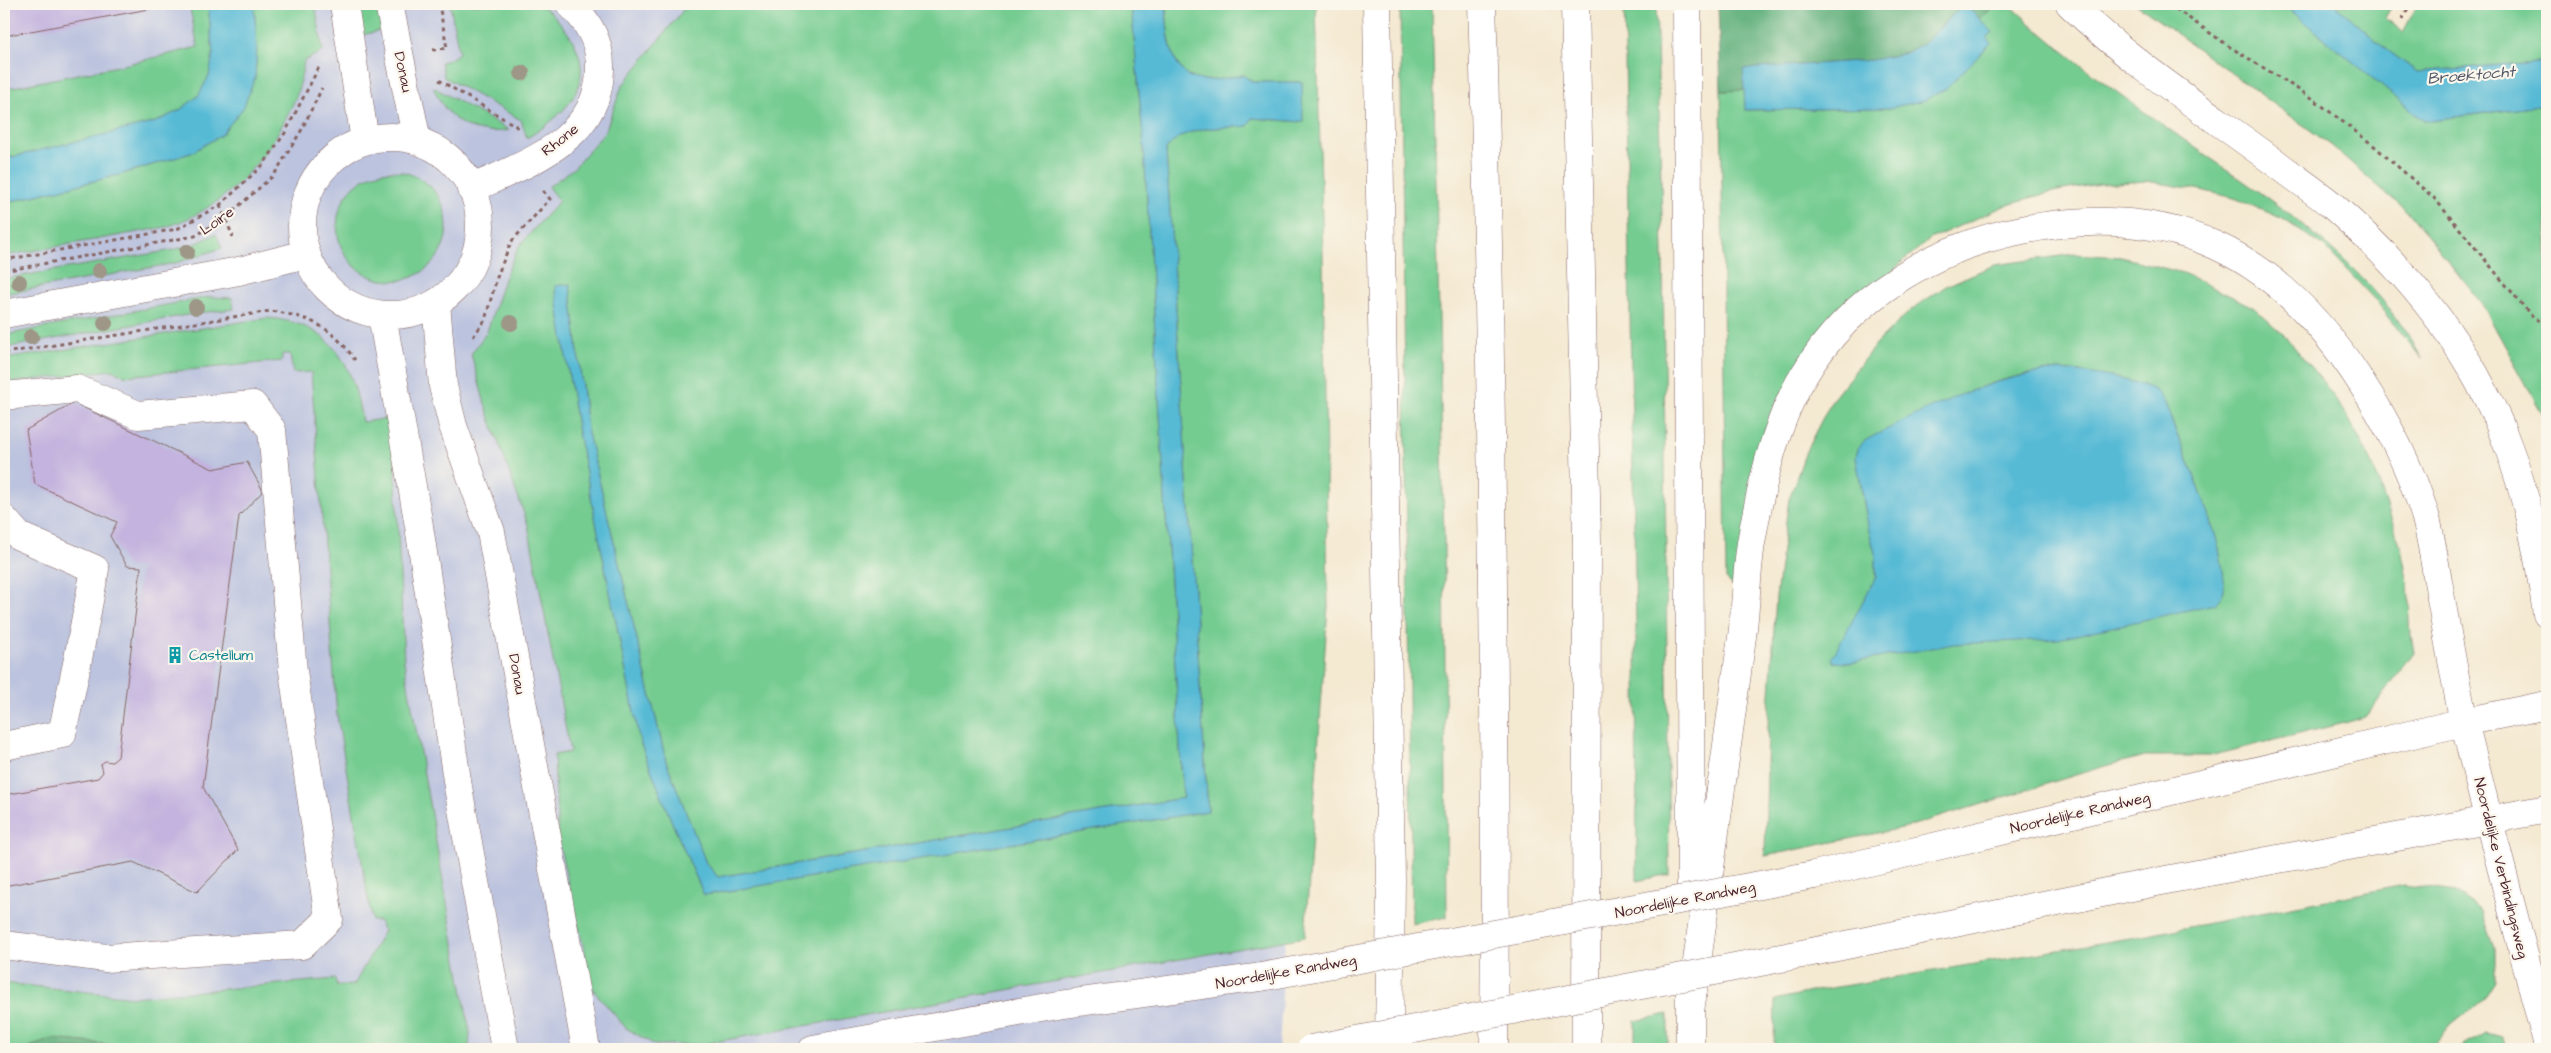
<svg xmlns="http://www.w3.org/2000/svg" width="2551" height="1053" viewBox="0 0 2551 1053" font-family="'Architects Daughter',sans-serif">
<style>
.industrial{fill:#bcc3de}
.green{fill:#75cc91;stroke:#60765e;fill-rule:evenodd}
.forest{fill:#60b07b;stroke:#556853}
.water{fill:#57bad5;stroke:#506c80}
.building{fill:#c3b3de}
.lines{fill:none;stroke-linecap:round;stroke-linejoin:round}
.minor-casing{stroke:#866665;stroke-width:29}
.major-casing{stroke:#866665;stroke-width:29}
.highway-casing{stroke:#866665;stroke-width:29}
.path{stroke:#866665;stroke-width:3;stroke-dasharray:4 4;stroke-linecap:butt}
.minor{stroke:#fff;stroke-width:28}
.major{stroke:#fff;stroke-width:28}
.highway{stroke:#fff;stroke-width:28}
.major-bridge-casing{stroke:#866665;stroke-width:29;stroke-linecap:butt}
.major-bridge{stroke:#fff;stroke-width:28}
.tree{fill:#9e9687}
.labels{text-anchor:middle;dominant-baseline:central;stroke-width:4.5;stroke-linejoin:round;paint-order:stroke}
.street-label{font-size:15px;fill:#4a1f2b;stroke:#fbf7ec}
.culture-label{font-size:15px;fill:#0d838f;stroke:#fbf7ec;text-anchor:start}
.water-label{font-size:16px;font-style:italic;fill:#4f5566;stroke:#fbf7ec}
</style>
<rect width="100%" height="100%" fill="#fbf7ec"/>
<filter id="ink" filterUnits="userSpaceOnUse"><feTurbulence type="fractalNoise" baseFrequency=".02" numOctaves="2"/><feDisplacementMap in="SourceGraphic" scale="10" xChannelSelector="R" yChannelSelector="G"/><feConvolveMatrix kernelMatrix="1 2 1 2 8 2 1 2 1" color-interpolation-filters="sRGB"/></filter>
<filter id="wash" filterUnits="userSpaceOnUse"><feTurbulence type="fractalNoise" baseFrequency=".0096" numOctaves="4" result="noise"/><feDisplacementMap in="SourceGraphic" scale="20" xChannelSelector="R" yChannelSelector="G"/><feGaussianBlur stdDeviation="1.12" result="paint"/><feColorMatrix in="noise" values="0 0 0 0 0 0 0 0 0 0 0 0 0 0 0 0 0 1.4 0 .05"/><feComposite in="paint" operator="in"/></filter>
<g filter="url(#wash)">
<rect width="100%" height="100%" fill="#f4e9d1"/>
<path class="industrial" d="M4 4H1262L1286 926 1279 1049H4Z"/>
<path class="green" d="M189 4H208L213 54 209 76 198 96 180 110 156 122 4 159V89L128 64 198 47Z
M254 4H315L323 51 304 61C302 71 301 82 298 91 296 100 290 108 287 116 261 167 221 210 166 227L4 256V203L119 175 191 153 221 135 243 108 255 78 257 47Z
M357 4H378L383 30 362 35Z
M450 4C471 4 493 4 514 4 521 4 531 2 537 4 548 7 559 21 565 29 602 78 570 112 527 138L521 120 444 77 441 62 449 60 459 53Z
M688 4H1131L1144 148 1183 798 718 877 706 863 666 761 587 429 570 284 555 286 577 427 640 742 671 820 704 895 1208 811 1166 150C1183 124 1220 129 1247 126L1252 118 1303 122 1301 82H1252L1243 75C1230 77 1217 81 1204 80 1169 80 1167 29 1166 4H1316L1323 255 1328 606 1305 937 703 1044 655 1045 626 1028 594 991 558 840 554 755 570 752 528 525 485 404 471 354 487 332 504 279 519 246 559 201 548 187 574 168 605 132 622 86Z
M1400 4H1432L1444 540 1447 917 1412 924Z
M1624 4H1656L1663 251 1669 874 1637 881 1636 626Z
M1997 4H2009C2072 63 2143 111 2213 160 2280 206 2346 252 2396 317 2406 329 2414 345 2422 359L2377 302 2326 248 2283 219 2237 199 2201 190 2146 181 2099 184 2057 191 2011 203 1930 239 1903 261 1814 347 1736 588 1726 579 1721 91 1745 90 1746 110 1890 108 1991 43 1985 38 1993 32 1979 19Z
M2136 4H2283L2424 121 2547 105V439L2543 415 2482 304 2410 214 2332 146Z
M2335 4H2393L2385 18 2403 32 2418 4H2547V61L2417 72 2382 46Z
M433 87 509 130C470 137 448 121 433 87Z
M337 226a55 55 0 1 1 110 0a55 55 0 1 1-110 0Z
M216 234 222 248 176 263 4 294V279L173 250 197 243Z
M2075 254 2121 257 2183 273 2253 307 2285 336 2324 383 2345 412 2371 460 2400 544 2408 583 2411 636 2414 652 2367 716 2352 721 2210 756H2146L2105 766 1907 827 1765 856 1768 726 1776 597 1783 542 1789 499 1806 451 1817 429 1832 400 1877 343 1911 310 1946 286 1994 265ZM2062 370C2082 372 2145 381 2158 393 2166 401 2170 417 2174 427 2195 477 2223 537 2224 591L1850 663 1834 662 1876 577V557L1869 531 1856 457 1859 446C1928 411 1983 375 2062 370Z
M209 297 232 298 234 309 198 313 4 348V335Z
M267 318C331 323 353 362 362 422L390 418 394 439 404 662 470 1033 469 1049H153L53 1039 23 1049H4V983L134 997 335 979 337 986 354 985 384 931 379 921H372L337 715 311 372 293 373 290 354H282V361L125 376 112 370 8 383 4 381V359Z
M2404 885 2456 892 2482 912 2495 948V981L2483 1000 2445 1030 2432 1049H1774L1775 1000 1819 990 2148 935Z
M1668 1014V1049H1635V1021Z
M2485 1033 2502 1037 2507 1049H2459Z"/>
<path class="forest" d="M1718 4H1997L1979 19 1964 4 1924 43 1906 53 1872 60 1744 69 1745 90 1721 91Z
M53 1039 153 1049H23Z"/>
<path class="water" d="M208 4H254L257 47 255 78 243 108 221 135 191 153 119 175 4 203V159L156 122 180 110 198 96 209 76 213 54Z
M1131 4H1166C1167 29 1169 80 1204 80 1217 81 1230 77 1243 75L1252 82H1302L1303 122 1252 118 1248 126C1220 129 1183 124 1166 150L1208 811 704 895 671 820 640 742 577 427 555 286 570 284 587 429 666 761 706 863 718 877 1183 798 1144 148Z
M1964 4 1993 32 1986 38 1991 43 1947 88 1925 100 1890 108 1745 110 1743 69 1872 60 1906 53 1924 43Z
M2283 4H2335L2382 46 2417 72 2547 61V105L2424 121Z
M2062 370C2082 372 2144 380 2158 393 2166 401 2170 417 2174 428 2192 469 2225 543 2224 588 2224 594 2219 599 2215 604L2058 639 1954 644 1850 663 1834 662 1832 658 1876 577V557L1869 531 1856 457 1859 446 1866 440C1929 408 1990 375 2062 370Z"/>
<g id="blocks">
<path class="building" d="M4 4H148L149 9 4 36Z
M74 403 213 469 247 462 263 491 239 516 203 787 238 850 197 892 133 862 4 886V795L98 778 103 772 101 764 105 761 112 762 118 757 141 567 127 566 110 536 117 522 35 484 26 430Z"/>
</g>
</g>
<g filter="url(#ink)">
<use href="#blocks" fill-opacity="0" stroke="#866665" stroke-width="1"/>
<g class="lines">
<g class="minor-casing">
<path id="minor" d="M471 189C525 164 599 140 600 70 601 43 589 22 570 4
M4 314 239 271 306 254
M4 396 77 389 138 415 253 405 272 430 293 671 329 919 302 945 106 958 4 945
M4 519 19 536 95 569 78 659 62 734 4 746
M2489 821 2547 1043"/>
</g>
<g class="major-casing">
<path id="major" d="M344 4 365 141
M389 4 417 141
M302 226a89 89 0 1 1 178 0a89 89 0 1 1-178 0Z
M436 303 443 386 453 426 491 532 586 1049
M382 315 419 526 458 787 505 1049
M2464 722 2489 821
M1814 875 2464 722 2547 705
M1817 951 2171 879 2547 809
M813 1049 1058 1005 1261 977"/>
</g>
<g class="highway-casing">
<path id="highway" d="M1377 4 1391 880 1389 1049
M1482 4C1487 146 1489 287 1491 429 1494 636 1496 843 1494 1049
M1575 4 1587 540 1586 1049
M1687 4 1691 895
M2070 4C2134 66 2210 114 2281 167 2298 180 2316 192 2333 206 2409 272 2475 353 2509 449 2529 502 2539 558 2547 614
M1690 1012C1707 889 1724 766 1741 644 1746 611 1746 576 1751 543 1760 489 1775 422 1804 375 1851 296 1934 247 2022 230 2173 200 2276 252 2359 379 2386 420 2410 467 2425 515 2431 536 2434 559 2438 581 2446 628 2454 675 2464 722
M1690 1049V993"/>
</g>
<path class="path" d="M2169 4 2230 47 2312 98 2373 145 2435 199 2534 319 2547 322
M2402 20 2410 4
M433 50 447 48 439 4
M439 80 516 126 518 130
M220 205 233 237
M4 260 177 229 220 205 263 165 285 133 319 67
M4 271 195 236 225 218 274 175 301 131 322 88
M473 337 485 320 498 274 511 242 550 199 543 191
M4 353 271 311C311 317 332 327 355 360"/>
<use href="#minor" class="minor"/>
<use href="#major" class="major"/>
<use href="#highway" class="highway"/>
<g class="major-bridge-casing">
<path id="major-bridge" d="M1261 977 1814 875
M1311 1049 1817 951"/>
</g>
<use href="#major-bridge" class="major-bridge"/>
</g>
<g class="tree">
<circle cx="522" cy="73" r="8"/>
<circle cx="187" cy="252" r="8"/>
<circle cx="99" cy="271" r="8"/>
<circle cx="19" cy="282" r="8"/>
<circle cx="196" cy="307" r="8"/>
<circle cx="105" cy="323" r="8"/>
<circle cx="511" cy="323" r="8"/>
<circle cx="31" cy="337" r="8"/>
</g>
</g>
<defs>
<g id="building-bare" transform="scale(1.35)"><path d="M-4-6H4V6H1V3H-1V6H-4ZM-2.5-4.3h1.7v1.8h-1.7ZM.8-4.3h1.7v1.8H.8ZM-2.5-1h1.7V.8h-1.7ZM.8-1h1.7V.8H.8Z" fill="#0f9aa8" stroke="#fbf7ec" stroke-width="2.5" paint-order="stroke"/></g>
</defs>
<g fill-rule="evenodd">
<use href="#building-bare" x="175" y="655"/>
</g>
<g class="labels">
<g class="street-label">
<text transform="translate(403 72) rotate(78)">Donau</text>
<text transform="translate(560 140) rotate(-38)">Rhone</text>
<text transform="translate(217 221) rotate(-35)">Loire</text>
<text transform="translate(517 674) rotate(80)">Donau</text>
<text transform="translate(2080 813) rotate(-13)">Noordelijke Randweg</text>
<text transform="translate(2501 868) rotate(76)">Noordelijke Verbindingsweg</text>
<text transform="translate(1685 900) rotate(-11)">Noordelijke Randweg</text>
<text transform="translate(1286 972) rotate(-10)">Noordelijke Randweg</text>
</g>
<g class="culture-label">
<text x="189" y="655">Castellum</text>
</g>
<g class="water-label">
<text transform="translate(2471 75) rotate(-5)">Broektocht</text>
</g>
</g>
<rect width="2551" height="1053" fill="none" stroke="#fbf7ec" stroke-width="20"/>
</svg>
